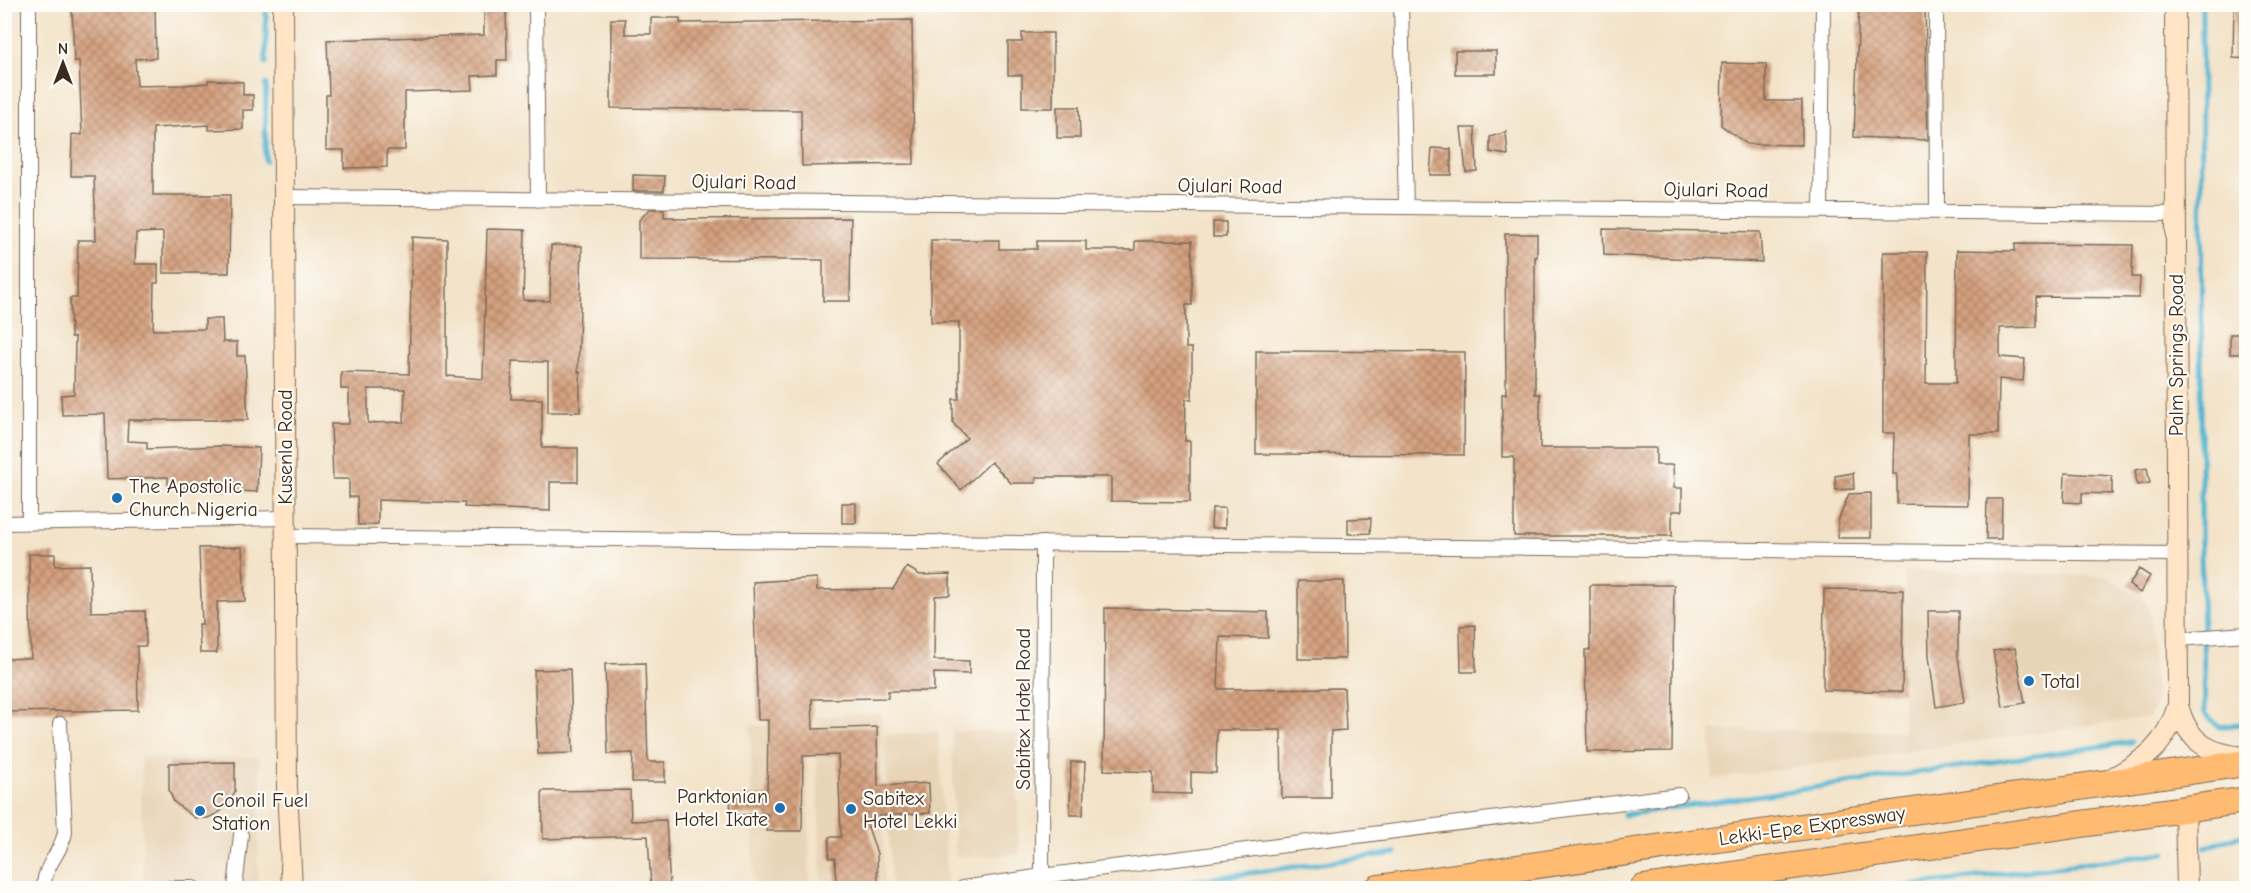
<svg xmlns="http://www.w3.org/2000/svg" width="2251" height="893" viewBox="0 0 2251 893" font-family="'Comic Neue',sans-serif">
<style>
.built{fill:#e8d4b7}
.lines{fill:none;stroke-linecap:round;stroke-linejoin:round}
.stream{stroke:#53b6d1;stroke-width:5}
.building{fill:url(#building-cross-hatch);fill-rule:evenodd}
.street-casing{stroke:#7b6b5a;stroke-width:16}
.secondary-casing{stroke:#7b6b5a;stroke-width:22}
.highway-casing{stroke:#7b6b5a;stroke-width:28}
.street{stroke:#fff;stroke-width:14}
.secondary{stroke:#ffe4c6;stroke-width:20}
.highway{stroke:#febb71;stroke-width:26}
.poi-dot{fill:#1f6fb2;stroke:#fdfcf7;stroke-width:2}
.labels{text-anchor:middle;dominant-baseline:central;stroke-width:4.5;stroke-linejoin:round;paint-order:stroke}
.street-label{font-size:20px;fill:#3b2a1e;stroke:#fdfcf7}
.poi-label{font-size:20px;fill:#3b2a1e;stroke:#fdfcf7;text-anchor:start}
</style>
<defs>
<pattern id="building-cross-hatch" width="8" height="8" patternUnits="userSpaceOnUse" patternTransform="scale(1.5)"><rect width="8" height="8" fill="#d5a17f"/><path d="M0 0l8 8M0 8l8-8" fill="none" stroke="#ae8367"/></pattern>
</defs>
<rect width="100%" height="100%" fill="#fdfcf7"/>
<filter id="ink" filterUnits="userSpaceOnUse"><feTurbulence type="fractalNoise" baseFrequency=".0167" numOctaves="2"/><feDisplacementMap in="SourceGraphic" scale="12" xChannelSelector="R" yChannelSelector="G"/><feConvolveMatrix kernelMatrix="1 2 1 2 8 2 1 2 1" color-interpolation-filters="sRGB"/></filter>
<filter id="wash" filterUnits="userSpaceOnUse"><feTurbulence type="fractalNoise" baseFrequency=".008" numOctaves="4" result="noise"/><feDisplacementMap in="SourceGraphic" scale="24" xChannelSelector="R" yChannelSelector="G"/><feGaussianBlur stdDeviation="1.35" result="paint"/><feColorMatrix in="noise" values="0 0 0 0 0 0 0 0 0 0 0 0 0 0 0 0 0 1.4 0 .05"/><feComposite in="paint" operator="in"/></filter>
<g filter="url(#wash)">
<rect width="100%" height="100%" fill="#f3e3c9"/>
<path class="built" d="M1905 570 2105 576 2141 597 2150 609 2155 707 2148 717 1713 779 1710 730 1903 731Z
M881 713 884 888H822L815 716Z
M750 725 806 727 810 888H754Z
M938 731 947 885 892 888 883 735Z
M952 731 1017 733 1019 855 955 856Z
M260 757 258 888H143L141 758Z"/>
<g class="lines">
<path class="stream" d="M2202 4 2201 551 2205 713 2219 727 2246 723
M266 63V4
M265 161 266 84
M1624 815 2131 742
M2205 848 2246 833
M1140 888 1396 853
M1892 888 2165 853"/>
</g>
<g id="blocks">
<path class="building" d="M484 4H506L507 60H497V75L472 76 473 90 405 92V150H387V167L344 168V150H326V95H329L327 40 484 35Z
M1859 4H1925L1928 140 1854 137Z
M2234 4H2247V59L2233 58Z
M155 5 156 58 135 59 137 86 184 85 208 83V80L243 82V95H253V110H243V129L209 130V125L153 128V195H230L229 273H163V232L136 233 135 264H158V283H154L153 330 205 329V319H222L223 342H237V356H245L248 420H128L127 441 147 442V449L220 446 259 448 257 492 218 490V487L168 488V477L107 479 105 414 62 415 61 395 74 394 75 337H71L70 298H77L78 240H96L94 176H71L72 134 82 135 79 61H74L72 8Z
M651 18H680V23L912 20 914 164 802 166 801 110 611 108V19H625V34H651Z
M1022 33H1053V108H1022V75H1008V42H1022Z
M1455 51H1496V74H1455Z
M1722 63 1766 64V101H1802V145L1747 144 1721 125Z
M1057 107H1079L1080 138H1057Z
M1461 128H1475L1477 171 1466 172Z
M1506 132 1508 155 1490 152V137Z
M1432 148 1451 149V175H1430Z
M633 175 665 176 664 191H633Z
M650 209H664V217H674V219L851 218 850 301H823V260L639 259V220Z
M1213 222H1226V237H1213Z
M487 229 525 230 523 300 550 301 551 245 582 246 578 372H580V412H548V362L512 361 511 399H542V448H578V482H550V511L464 507 465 503 378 500V524L358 525 357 497H349V479H333L331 424H349V389H341V372L409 374 412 237 447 239V376L483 379ZM368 389H405L404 422 368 423Z
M1603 229 1760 232 1762 262 1604 255Z
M1505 234H1537V257H1535V394H1540V448H1656V465H1673L1674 488H1682V511H1672V536H1514V457H1502V394H1506Z
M931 240H999V249H1037V241H1086V250H1135V241H1192V305H1186V348H1192V399H1186L1185 441H1190V502L1111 501V477H1036V483H1011L991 462 961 490 938 464 967 438 953 423V399H959V322H931Z
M2015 244 2133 245 2132 277H2140L2139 298 2036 297V327L2000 328V357L2025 359 2023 381 1999 379 1998 434H1969L1968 505 1897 504V474H1893L1894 433H1883V252H1927L1926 383H1956L1957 250 2015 251Z
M2230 334H2246V354H2230Z
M1256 351 1465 352 1464 455 1256 454Z
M2147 468 2150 483 2137 485 2135 470Z
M1853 473 1854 489 1836 490 1835 476Z
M2065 473 2112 476V494L2082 493V503L2064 502Z
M1871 493V538H1838V521L1849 494Z
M1987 499H2002L2001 539H1986Z
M842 503H856V523H842Z
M1212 508H1225V528H1211Z
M1371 518 1370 533 1348 534V519Z
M242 547 245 601 217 602V653H200L199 624H202L199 548Z
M29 554H55V566L90 565 91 612 145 611 146 646H137L138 710 4 712V659L31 658Z
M907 567 920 575 950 574V595L935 596 934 660 969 661V674L934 673V691H888V698L812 699 813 729 877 727 878 786 929 783 930 813 879 816V827H868L877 854 878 888H836L835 858H829V837H841L838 755 803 756 802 831H767V814L731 815 730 797 767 796 768 720H758L753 582 817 578V590L893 589Z
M2139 569 2150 576 2140 593 2129 585Z
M1298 581H1344L1345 659H1298Z
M1590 585H1674L1672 751 1587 752 1585 650H1590Z
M1824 589 1903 590 1902 692 1823 690Z
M1105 608 1268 612V638L1220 637 1218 689 1344 688 1346 730 1331 731V798H1282L1281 730H1217L1216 773 1191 772V794L1153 793V772L1104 770Z
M1928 611H1958V657L1965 702 1936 707 1929 656Z
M1475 625 1476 672H1461L1460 626Z
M2015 648 2025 703 2003 707 1993 651Z
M645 663 648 762H665V782H632L633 753 608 754 605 664Z
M570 669 573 753 538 754 534 670Z
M235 762V791L229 802 220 812 208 818H195L174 802 169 790V763Z
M1071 762H1085L1083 815H1070Z
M630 790 631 821 666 820 670 888H651L648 836 543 839 542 791Z"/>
</g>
</g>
<g filter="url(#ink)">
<use href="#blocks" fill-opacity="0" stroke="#7b6b5a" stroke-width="1.5"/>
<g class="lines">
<g class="street-casing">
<path id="street" d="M29 4V523
M536 4 538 200
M1401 4 1406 207
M1936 4 1937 212
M284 197 2176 214
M1821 211 1823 4
M4 523 286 518
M286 536 2177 554
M2178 639 2246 634
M1042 876 1043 543
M44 888C43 865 62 853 65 832L60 724
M170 888H193
M235 888 241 835
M963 888 1042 876 1679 795"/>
</g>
<g class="secondary-casing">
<path id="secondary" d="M283 4 287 788 292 888
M2175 4 2178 705C2188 743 2209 754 2246 757
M2112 778C2148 758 2165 746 2178 705
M2185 809 2187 888"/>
</g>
<g class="highway-casing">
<path id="highway" d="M1378 888 2246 763
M1643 888 2246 800"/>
</g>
<use href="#street" class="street"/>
<use href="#secondary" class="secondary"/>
<use href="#highway" class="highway"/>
</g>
</g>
<g class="poi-dot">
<circle cx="117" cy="498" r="6"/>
<circle cx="2029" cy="681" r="6"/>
<circle cx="780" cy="808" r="6"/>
<circle cx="851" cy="809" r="6"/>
<circle cx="200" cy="811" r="6"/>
</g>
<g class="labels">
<g class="street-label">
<text transform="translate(744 182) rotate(1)">Ojulari Road</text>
<text transform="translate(1230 186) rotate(1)">Ojulari Road</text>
<text transform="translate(1716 190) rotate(1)">Ojulari Road</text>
<text transform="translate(2176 355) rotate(-90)">Palm Springs Road</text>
<text transform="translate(285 447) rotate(-90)">Kusenla Road</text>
<text transform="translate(1023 709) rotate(-90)">Sabitex Hotel Road</text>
<text transform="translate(1812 826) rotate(-8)">Lekki-Epe Expressway</text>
</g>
<g class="poi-label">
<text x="129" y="486">The Apostolic<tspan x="129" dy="23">Church Nigeria</tspan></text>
<text x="2041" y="681">Total</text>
<text x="768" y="796" text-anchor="end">Parktonian<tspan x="768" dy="23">Hotel Ikate</tspan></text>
<text x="863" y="798">Sabitex<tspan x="863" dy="23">Hotel Lekki</tspan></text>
<text x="212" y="800">Conoil Fuel<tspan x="212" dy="23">Station</tspan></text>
</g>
</g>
<rect width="2251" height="893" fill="none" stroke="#fdfcf7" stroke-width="24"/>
<g transform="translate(63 63)" stroke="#fdfcf7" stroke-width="4.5" paint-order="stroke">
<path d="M0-4.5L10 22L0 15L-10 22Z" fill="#3b2a1e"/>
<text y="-9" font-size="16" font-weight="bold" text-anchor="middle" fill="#3b2a1e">N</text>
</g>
</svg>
